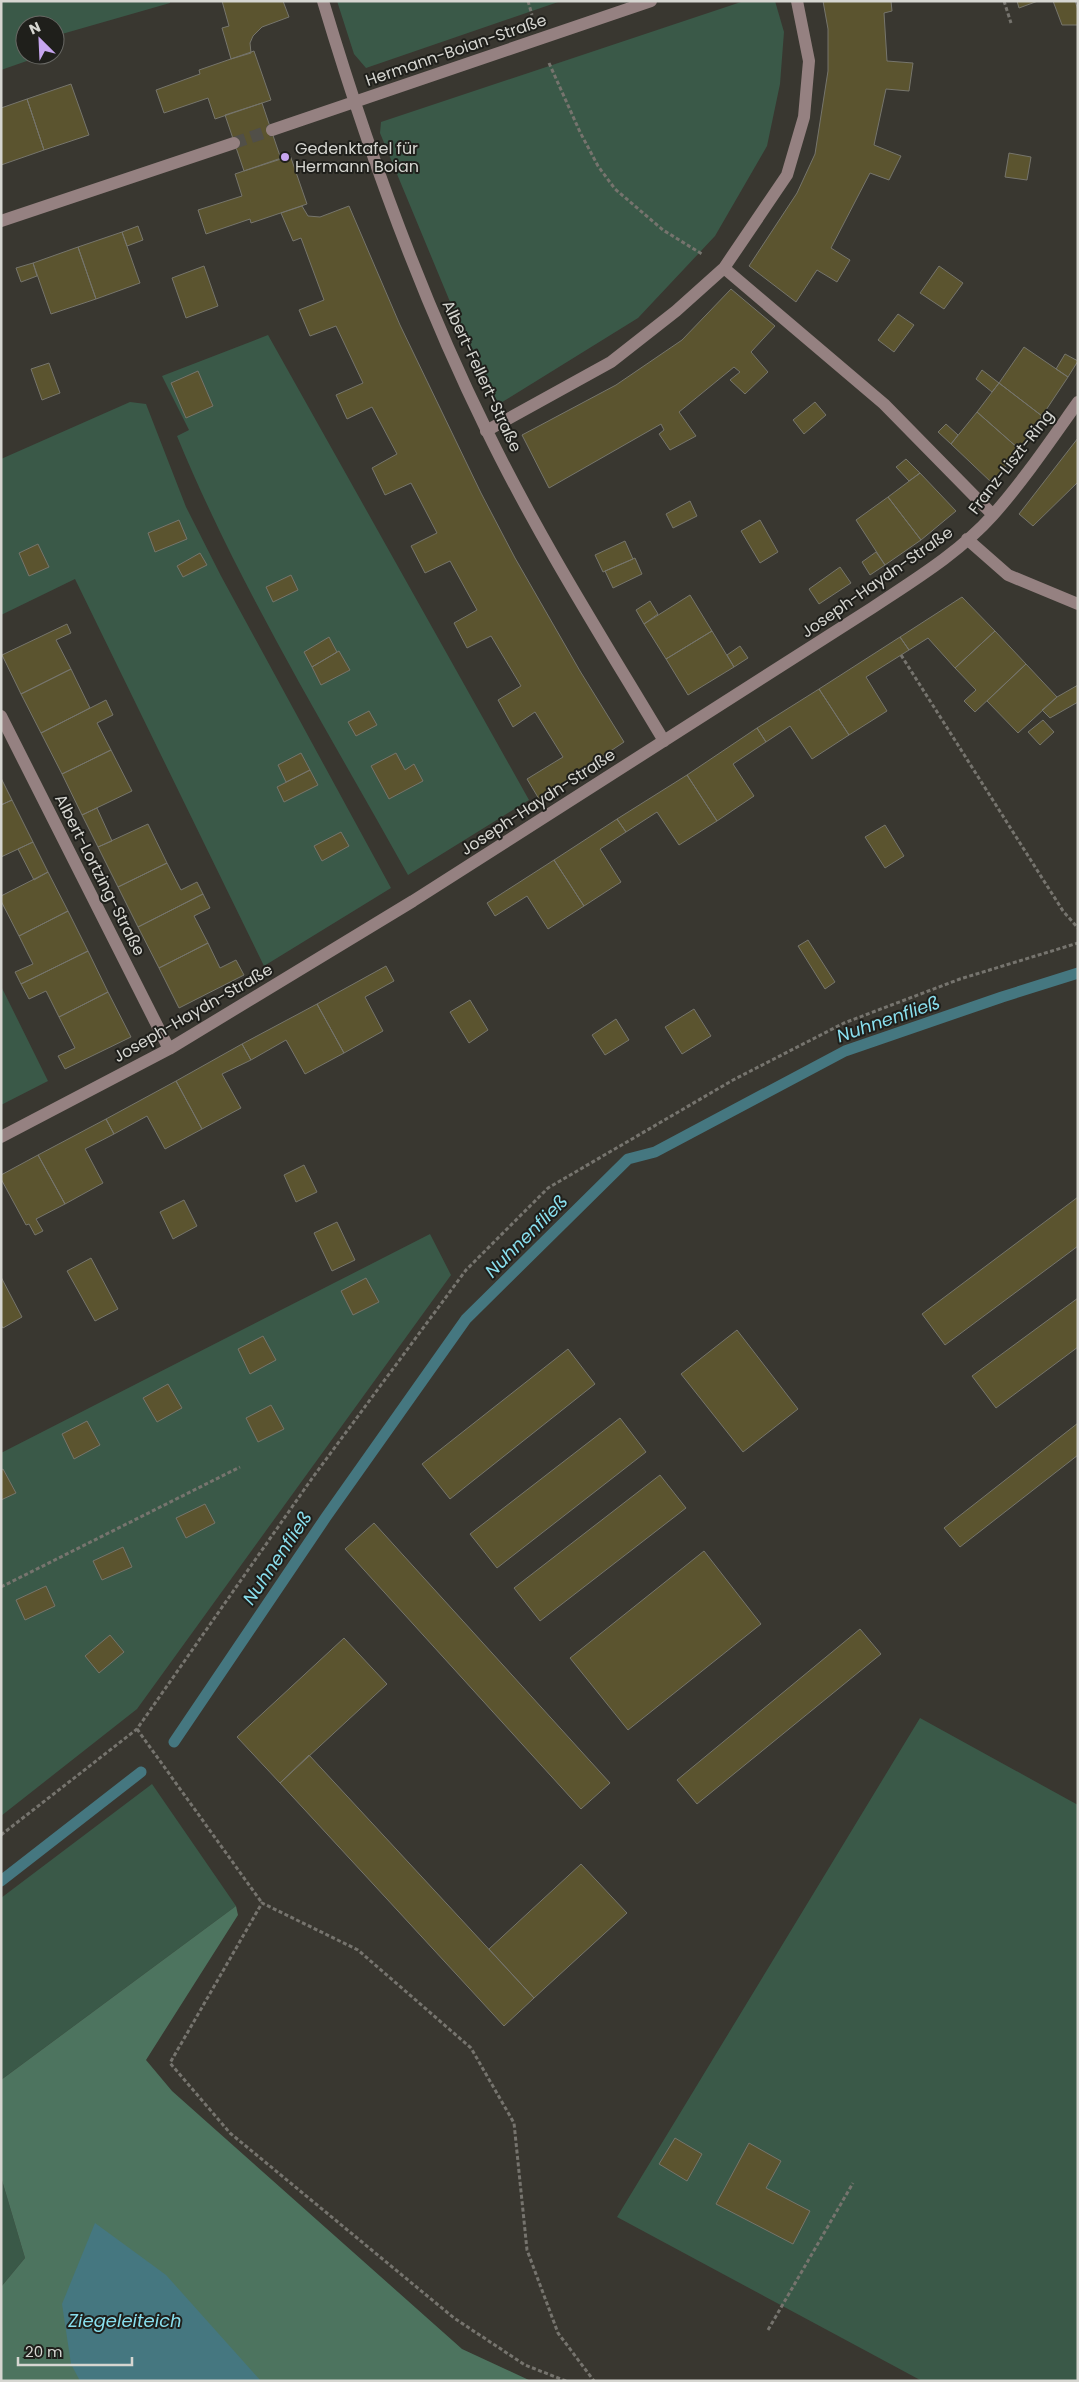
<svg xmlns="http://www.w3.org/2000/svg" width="1079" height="2382" viewBox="0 0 1079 2382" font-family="Poppins,sans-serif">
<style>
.green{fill:#3a5948}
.forest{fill:#4d745f}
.water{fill:#457780}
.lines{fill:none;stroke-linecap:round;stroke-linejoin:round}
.stream{stroke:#457780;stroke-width:11}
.building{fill:#5b542f;stroke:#76756c}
.minor-tunnel{stroke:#514f48;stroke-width:12;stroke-dasharray:12 6;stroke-linecap:butt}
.path{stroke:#76746e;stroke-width:3;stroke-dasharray:4 2.5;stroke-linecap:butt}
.minor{stroke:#958181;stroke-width:12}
.poi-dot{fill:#c7a6f0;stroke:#1f1f1b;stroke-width:2}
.labels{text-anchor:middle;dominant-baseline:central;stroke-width:4;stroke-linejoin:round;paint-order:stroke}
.street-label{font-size:16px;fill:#d6d6d1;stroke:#1f1f1b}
.poi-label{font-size:16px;fill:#d6d6d1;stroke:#1f1f1b;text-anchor:start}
.water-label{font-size:18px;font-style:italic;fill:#89dfee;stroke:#1f1f1b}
</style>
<rect width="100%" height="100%" fill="#393730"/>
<path class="green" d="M1 1H170V3L55 36V25H25V55H44L1 70Z
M337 1H561L366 68 354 54Z
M744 1H775L784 32 780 84 767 146 715 236 638 318 499 404 487 391 380 133 381 122Z
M268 335 529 800 408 875C328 731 240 589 177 436L189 430 162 376Z
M130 402 146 404 186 507 221 576 391 888 264 966 75 579 1 615V459Z
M1 986 48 1081 1 1105Z
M430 1234 451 1275 137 1709 1 1816V1453Z
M920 1718 1078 1805V2381H922L617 2217Z
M152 1784 236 1906 1 2080V1898Z
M1 2177 25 2258 1 2287Z"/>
<path class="forest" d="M236 1906 238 1915 146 2060 172 2091 462 2349 531 2381H1V2287L25 2258 1 2177V2080Z"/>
<path class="water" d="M95 2223 166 2275 261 2381H80L71 2364 62 2304Z"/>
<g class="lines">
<path class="stream" d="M174 1742 326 1517 466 1319 628 1159 655 1152 845 1051 1002 997 1078 973
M1 1881 141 1772"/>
</g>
<path class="building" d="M222 1H283L289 17 262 27 253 36 250 43 251 53 231 59 222 28 229 26Z
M823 1H891L892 11 884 13 887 61 913 63 909 91 886 89 874 145 901 156 889 180 870 173 831 248 850 260 837 282 817 270 796 302 749 266 797 193 815 154 828 71V29Z
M1017 1H1038L1019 8Z
M1053 1H1075L1078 10V25H1062Z
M254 51 271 100 215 119 208 98 164 113 156 90 200 74 199 70Z
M71 84 89 135 44 150 27 99Z
M27 99 44 150 1 165V108Z
M262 103 281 159 244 171 225 115Z
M1009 153 1031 157 1027 180 1005 177Z
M290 155 307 204 251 223 250 219 206 234 198 210 242 196 235 174Z
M302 206 308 216 320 217 349 206 400 325 481 493 515 558 580 671 624 742 539 799 527 779 563 757 535 712 513 727 498 700 521 686 491 636 467 648 454 623 477 610 450 561 425 573 411 546 437 533 411 483 385 495 372 468 397 454 372 407 347 419 336 395 363 383 336 326 310 336 299 310 324 300 301 238 293 241 281 213Z
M138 226 143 240 127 246 122 232Z
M122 232 140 283 96 299 78 247Z
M78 247 96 299 51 314 33 263Z
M33 263 37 276 21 282 16 268Z
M204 266 218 306 186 318 172 278Z
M939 266 963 283 944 309 920 293Z
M731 289 775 326 751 352 768 372 745 394 730 380 740 372 734 367 679 412 696 436 670 450 659 434 664 430 661 424 549 488 522 435 616 385 682 340Z
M898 314 914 325 894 352 878 340Z
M1024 347 1068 377 1042 416 999 383Z
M1065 354 1078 361 1068 377 1056 369Z
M49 363 60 393 42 400 31 369Z
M982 370 999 383 992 392 976 379Z
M198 371 213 406 186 418 171 383Z
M999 383 1042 416 1019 449 977 412Z
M815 402 826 415 804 434 793 420Z
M977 412 1019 449 992 483 951 444Z
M946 424 958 435 951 444 938 432Z
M1078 438V482L1033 526 1019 514Z
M906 459 920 473 909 481 896 467Z
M920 473 956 511 921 540 888 497Z
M888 497 921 540 885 565 856 520Z
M690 501 697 516 673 528 666 514Z
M179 520 187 539 155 552 148 533Z
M760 520 778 552 760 563 741 531Z
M625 541 633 559 603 572 595 555Z
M38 544 49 567 29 576 19 553Z
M876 552 885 565 870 575 862 562Z
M200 553 207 565 183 577 177 566Z
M635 558 642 574 613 588 605 571Z
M840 567 851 583 819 604 809 589Z
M291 575 298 590 273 602 266 587Z
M690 595 712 631 666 659 644 624Z
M962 597 995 631 955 668 928 638 909 650 900 637Z
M650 601 658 614 644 624 636 610Z
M67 624 71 633 56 640 71 669 21 694 2 655Z
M712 631 734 667 688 695 666 659Z
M995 631 1026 664 975 712 964 701 976 690 955 668Z
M329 637 337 652 312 667 304 652Z
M900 637 909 650 866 677 887 711 849 735 819 689Z
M740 646 748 658 734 667 727 655Z
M339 651 350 670 321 685 312 667Z
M1026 664 1057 697 1018 733 987 701Z
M71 669 90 708 41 733 21 694Z
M1078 685V702L1050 718 1042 710 1057 697Z
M819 689 849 735 812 759 790 726 766 742 757 728Z
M106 700 113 715 97 723 111 750 62 774 41 733Z
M369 711 377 725 356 736 348 722Z
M1043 720 1054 732 1040 745 1028 732Z
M757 728 766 742 733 764 754 796 717 821 687 775Z
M111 750 132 791 82 815 62 774Z
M301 753 310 770 286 782 278 765Z
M396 753 405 770 414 764 423 781 389 799 371 766Z
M310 770 318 785 284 802 277 787Z
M687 775 717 821 679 845 657 812 626 832 617 819Z
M1 778 12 800 1 805Z
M12 800 33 842 1 857V805Z
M97 808 112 841 98 847 82 815Z
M617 819 626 832 600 849 621 882 584 906 554 860Z
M148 824 167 863 118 887 98 847Z
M885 825 904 856 885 868 865 837Z
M341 832 349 846 322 861 314 846Z
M33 842 48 872 34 880 18 849Z
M554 860 584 906 548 929 527 896 495 916 487 903Z
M167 863 181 890 197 882 203 894 138 927 118 887Z
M48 872 68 911 19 936 1 901V896Z
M203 894 210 908 194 916 208 943 159 968 138 927Z
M68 911 88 951 21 984 15 972 33 964 19 936Z
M808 940 835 982 825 989 798 946Z
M208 943 220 968 236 960 244 975 179 1008 159 968Z
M88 951 108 992 59 1017 46 991 29 999 21 984Z
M386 966 394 981 365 997 383 1031 344 1053 317 1004Z
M108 992 131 1037 65 1069 58 1056 75 1048 59 1017Z
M470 1000 488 1030 469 1043 450 1012Z
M317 1004 344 1053 305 1074 286 1040 251 1060 242 1044Z
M694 1009 711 1036 682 1054 665 1027Z
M616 1019 629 1040 605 1055 592 1035Z
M242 1044 251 1060 222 1074 241 1108 202 1129 176 1081Z
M176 1081 202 1129 165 1149 147 1116 114 1134 106 1119Z
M106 1119 114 1134 85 1149 103 1183 65 1204 38 1155Z
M38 1155 65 1204 36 1219 43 1231 35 1235 29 1224 26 1225 1 1179V1175Z
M304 1165 317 1192 296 1202 284 1175Z
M1078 1197V1246L945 1345 922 1314Z
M184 1200 197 1226 173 1239 160 1212Z
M337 1222 355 1260 332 1271 314 1233Z
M91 1258 118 1309 95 1321 67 1271Z
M1 1277 22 1317 3 1328 1 1325Z
M366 1278 379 1302 353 1315 341 1291Z
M1078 1298V1347L996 1408 972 1376Z
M737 1330 798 1409 743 1452 681 1374Z
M263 1336 276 1360 250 1374 238 1349Z
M568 1349 595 1384 450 1499 422 1464Z
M168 1384 182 1408 157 1422 143 1398Z
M271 1405 284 1429 258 1442 246 1418Z
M620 1418 646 1452 497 1568 470 1534Z
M87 1421 100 1445 74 1459 62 1434Z
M1078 1423V1455L960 1547 944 1528Z
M3 1469 16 1493 1 1500V1470Z
M660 1475 686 1508 540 1621 514 1588Z
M205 1504 215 1523 186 1538 176 1518Z
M374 1523 610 1783 581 1809 345 1549Z
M123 1547 132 1567 102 1580 93 1561Z
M704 1551 761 1624 628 1730 570 1658Z
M46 1586 55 1606 25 1620 16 1600Z
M860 1629 881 1654 697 1804 677 1780Z
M110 1635 124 1652 99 1673 85 1656Z
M344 1638 387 1684 280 1783 237 1737Z
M309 1755 534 1998 504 2026 280 1783Z
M581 1864 627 1913 534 1998 489 1949Z
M675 2138 702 2154 687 2181 659 2164Z
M749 2143 781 2161 766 2188 810 2211 793 2244 716 2204Z"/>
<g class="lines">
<path class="minor-tunnel" d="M234 143 272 130"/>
<path class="path" d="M528 1 532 15
M1004 1 1011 23
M549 63 580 132 598 166 615 189 663 230 702 254
M901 655 1063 911 1078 928
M1 1587 240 1467
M137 1729 262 1903
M1 1835 137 1729 313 1477 466 1270 548 1188 733 1080 844 1023 960 979 1078 943
M768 2330 853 2183
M566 2381 525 2365 454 2318 230 2133 170 2063 262 1903 358 1950 471 2048 514 2123 527 2250 558 2333 594 2381"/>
<path class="minor" d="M323 1C367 148 419 293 487 431 539 538 603 639 664 741
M272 130 651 1
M1 221 234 143
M724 268 884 404 993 515
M486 431 611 362 676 311 724 268 787 175 804 117 809 61 797 1
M967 539 1008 575 1078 604
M1 716 169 1049
M1 1137 169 1049 413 901 872 608C914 580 959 553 993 515 1024 480 1051 440 1078 402"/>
</g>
<circle class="poi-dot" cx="285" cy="157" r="5"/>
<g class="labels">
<g class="street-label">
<text transform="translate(456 50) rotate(-19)">Hermann-Boian-Straße</text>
<text transform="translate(482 376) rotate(65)">Albert-Fellert-Straße</text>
<text transform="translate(1011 462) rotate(-52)">Franz-Liszt-Ring</text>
<text transform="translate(877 582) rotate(-35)">Joseph-Haydn-Straße</text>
<text transform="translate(538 802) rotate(-33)">Joseph-Haydn-Straße</text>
<text transform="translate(100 875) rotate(63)">Albert-Lortzing-Straße</text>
<text transform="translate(193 1013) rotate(-30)">Joseph-Haydn-Straße</text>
</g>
<g class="poi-label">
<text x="295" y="148">Gedenktafel für<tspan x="295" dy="18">Hermann Boian</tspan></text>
</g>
<g class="water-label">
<text transform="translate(888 1019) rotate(-19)">Nuhnenfließ</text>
<text transform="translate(526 1236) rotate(-45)">Nuhnenfließ</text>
<text transform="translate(277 1558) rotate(-56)">Nuhnenfließ</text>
<text x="125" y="2320">Ziegeleiteich</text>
</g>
</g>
<rect width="1079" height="2382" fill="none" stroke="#d6d6d1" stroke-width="5"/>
<g transform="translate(40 40) rotate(336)"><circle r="24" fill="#1f1f1b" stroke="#686864"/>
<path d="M0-4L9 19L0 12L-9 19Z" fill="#c7a6f0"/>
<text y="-8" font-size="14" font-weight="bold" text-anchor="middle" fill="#d6d6d1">N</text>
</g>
<path d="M18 2357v8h114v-8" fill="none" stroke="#d6d6d1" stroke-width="2.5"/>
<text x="25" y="2357" font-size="15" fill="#d6d6d1" stroke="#1f1f1b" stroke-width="4" paint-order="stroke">20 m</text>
</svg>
